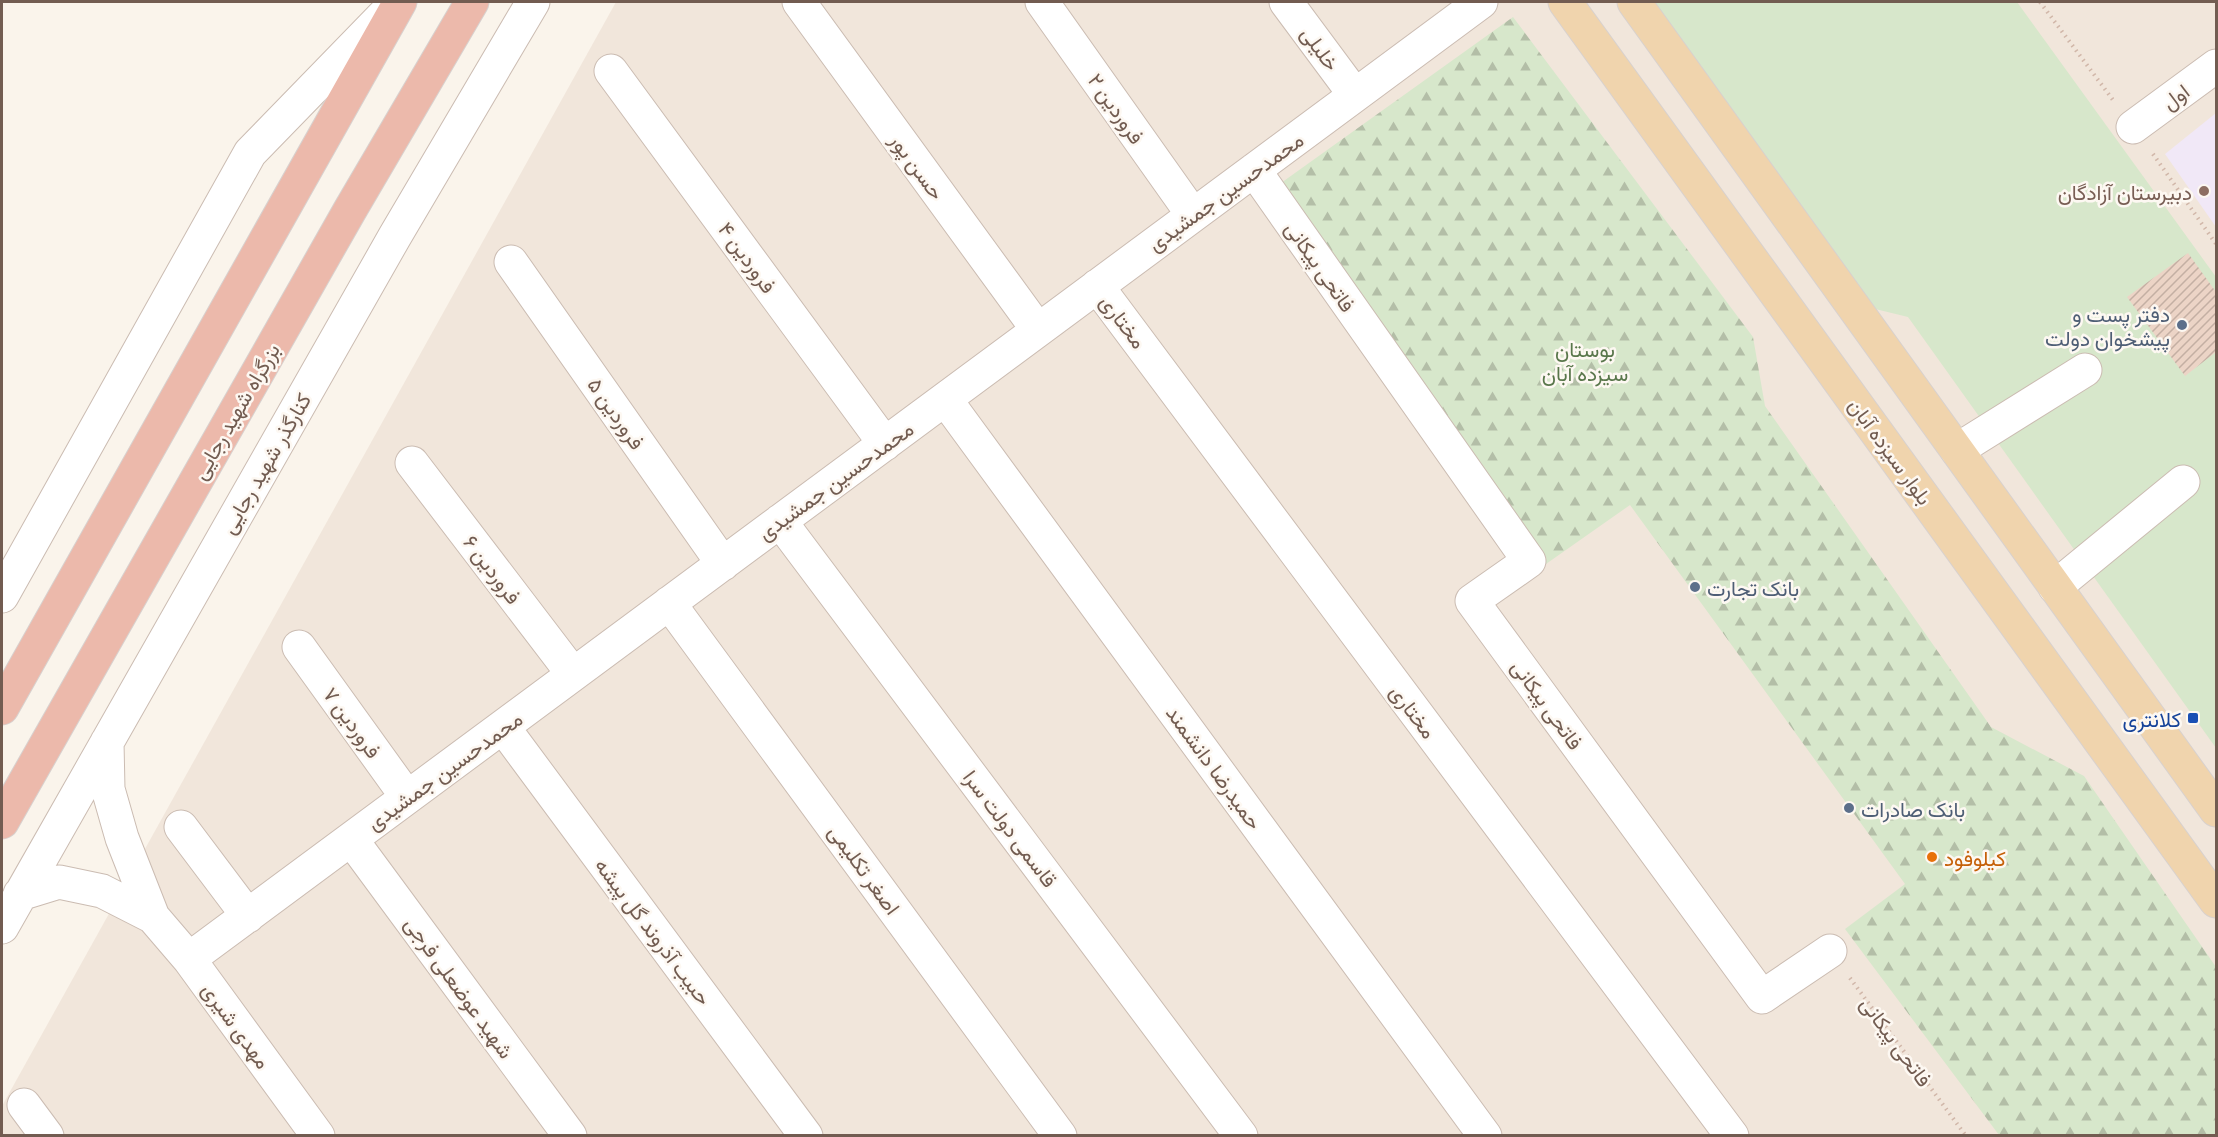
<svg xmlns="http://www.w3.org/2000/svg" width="2218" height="1137" viewBox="0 0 2218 1137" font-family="'Exo 2',Vazirmatn,sans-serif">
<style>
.residential{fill:#f1e6db}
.education{fill:#f1e8f7}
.green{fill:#d7e7cb}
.forest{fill:url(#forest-firs)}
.building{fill:url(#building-hatch)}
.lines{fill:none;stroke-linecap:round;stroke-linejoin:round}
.minor-casing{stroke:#cbbcb2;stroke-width:35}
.major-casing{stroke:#d8d1ce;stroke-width:35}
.highway-casing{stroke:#d8d1ce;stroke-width:35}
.path{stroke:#d1b7a9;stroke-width:4;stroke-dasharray:1.5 4.5;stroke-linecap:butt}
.minor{stroke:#fff;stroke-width:33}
.major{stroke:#f0d4ad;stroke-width:33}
.highway{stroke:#ecb9ab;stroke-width:33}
.education-dot{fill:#8d6e63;stroke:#fdf8f2;stroke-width:2}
.service-dot{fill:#5c6f8a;stroke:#fdf8f2;stroke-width:2}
.transit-dot{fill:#1a4fb4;stroke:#fdf8f2;stroke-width:2}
.food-dot{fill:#e8710a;stroke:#fdf8f2;stroke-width:2}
.labels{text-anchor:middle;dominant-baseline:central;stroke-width:5;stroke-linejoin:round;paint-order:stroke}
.street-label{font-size:21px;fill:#725c51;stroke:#fdf8f2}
.education-label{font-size:21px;fill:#785e54;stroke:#fdf8f2;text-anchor:end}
.service-label{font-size:21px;fill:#4e5e75;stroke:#fdf8f2;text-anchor:start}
.park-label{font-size:21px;fill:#59774b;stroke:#fdf8f2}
.transit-label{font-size:21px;fill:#164399;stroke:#fdf8f2;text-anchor:end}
.food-label{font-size:21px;fill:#c56008;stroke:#fdf8f2;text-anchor:start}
</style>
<defs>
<pattern id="forest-firs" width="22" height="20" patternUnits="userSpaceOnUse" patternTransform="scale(1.5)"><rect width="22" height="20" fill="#d7e7cb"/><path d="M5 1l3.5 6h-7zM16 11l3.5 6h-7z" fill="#b3bea7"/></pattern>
<pattern id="building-hatch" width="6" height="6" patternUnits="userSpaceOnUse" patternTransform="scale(1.5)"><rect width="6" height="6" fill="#ecd4c6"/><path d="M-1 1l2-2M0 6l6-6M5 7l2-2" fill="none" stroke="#c4afa3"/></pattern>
</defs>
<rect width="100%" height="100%" fill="#faf4eb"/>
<path class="residential" d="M616 2H2216V1135L2 1136V1106Z"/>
<path class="education" d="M2216 113V227L2165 154Z"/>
<path class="green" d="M1649 2H2017L2216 277V748L1908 317 1863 306Z"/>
<path class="forest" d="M1513 17 1753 337 1765 406 1991 727 2084 776 2216 967V1135H1999L1845 929 1905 884 1630 505 1546 564 1281 183Z"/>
<path class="building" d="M2188 253 2216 292V352L2185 376 2127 297Z"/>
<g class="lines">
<g class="minor-casing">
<path id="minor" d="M799 2 1038 330
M1042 2 1193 215
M1286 2 1355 95
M611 71 885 444
M2133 127 2216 66
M1254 170 1529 561 1472 601 1762 997 1830 951
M511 262 723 564
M1097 286 1732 1136
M945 399 1485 1136
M1957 450 2085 370
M412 463 573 674
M780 521 1241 1136
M2055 587 2183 482
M2 596 250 153 390 9
M669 603 1060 1136
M299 647 407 797
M503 727 806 1136
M107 742 108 789 122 838 153 917 189 959 318 1136
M181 827 248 916
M351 839 570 1136
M20 894 59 882 102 891 153 917
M2 927 395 236 533 2
M189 959 1481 2
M24 1105 47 1136"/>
</g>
<g class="major-casing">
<path id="major" d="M1565 2 2216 901
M1634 2 2216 810"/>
</g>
<g class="highway-casing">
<path id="highway" d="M2 708 400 2
M2 822 350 210 472 2"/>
</g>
<path class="path" d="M2040 2 2113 100
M2153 154 2216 244
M1850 978 1966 1136"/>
<use href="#minor" class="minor"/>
<use href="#major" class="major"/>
<use href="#highway" class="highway"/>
</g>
<circle class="education-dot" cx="2204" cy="191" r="6"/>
<g class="service-dot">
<circle cx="2182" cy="325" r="6"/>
<circle cx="1695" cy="587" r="6"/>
<circle cx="1849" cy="808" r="6"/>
</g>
<rect class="transit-dot" x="2187" y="712" width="12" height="12" rx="3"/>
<circle class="food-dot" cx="1932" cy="857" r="6"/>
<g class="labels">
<g class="street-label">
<text transform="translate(1321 48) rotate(54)">خلیلی</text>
<text transform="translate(2175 96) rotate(-37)">اول</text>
<text transform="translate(1117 108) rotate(55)">فروردین ۲</text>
<text transform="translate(918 166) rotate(54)">حسن پور</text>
<text transform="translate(1225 191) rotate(-36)">محمدحسین جمشیدی</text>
<text transform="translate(748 257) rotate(54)">فروردین ۴</text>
<text transform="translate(1321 266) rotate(55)">فاتحی پیکانی</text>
<text transform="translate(1124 321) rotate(53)">مختاری</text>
<text transform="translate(235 411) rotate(-60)">بزرگراه شهید رجایی</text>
<text transform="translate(617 413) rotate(55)">فروردین ۵</text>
<text transform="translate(1891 451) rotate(54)">بلوار سیزده آبان</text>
<text transform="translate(265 463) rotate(-60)">کنارگذر شهید رجایی</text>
<text transform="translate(835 480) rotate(-36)">محمدحسین جمشیدی</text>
<text transform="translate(493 569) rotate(53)">فروردین ۶</text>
<text transform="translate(1548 704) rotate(54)">فاتحی پیکانی</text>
<text transform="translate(1414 711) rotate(53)">مختاری</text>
<text transform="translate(353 722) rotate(54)">فروردین ۷</text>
<text transform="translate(1215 767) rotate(54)">حمیدرضا دانشمند</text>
<text transform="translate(444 770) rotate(-36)">محمدحسین جمشیدی</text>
<text transform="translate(1011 828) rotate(53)">قاسمی دولت سرا</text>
<text transform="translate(865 869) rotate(54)">اصغر تکلیمی</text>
<text transform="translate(654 931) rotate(53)">حبیب آذروند گل پیشه</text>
<text transform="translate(460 987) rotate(54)">شهید عوضعلی فرجی</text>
<text transform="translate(237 1025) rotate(54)">مهدی شیری</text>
<text transform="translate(1897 1041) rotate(54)">فاتحی پیکانی</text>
</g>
<g class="education-label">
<text x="2192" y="191">دبیرستان آزادگان</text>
</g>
<g class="service-label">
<text x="2170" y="313" text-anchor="end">دفتر پست و<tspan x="2170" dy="24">پیشخوان دولت</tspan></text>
<text x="1707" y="587">بانک تجارت</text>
<text x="1861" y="808">بانک صادرات</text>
</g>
<g class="park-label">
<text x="1585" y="348">بوستان<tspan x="1585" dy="24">سیزده آبان</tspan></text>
</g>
<g class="transit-label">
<text x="2181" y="718">کلانتری</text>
</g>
<g class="food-label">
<text x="1944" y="857">کیلوفود</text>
</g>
</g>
<rect width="2218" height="1137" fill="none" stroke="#725c51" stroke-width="6"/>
</svg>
